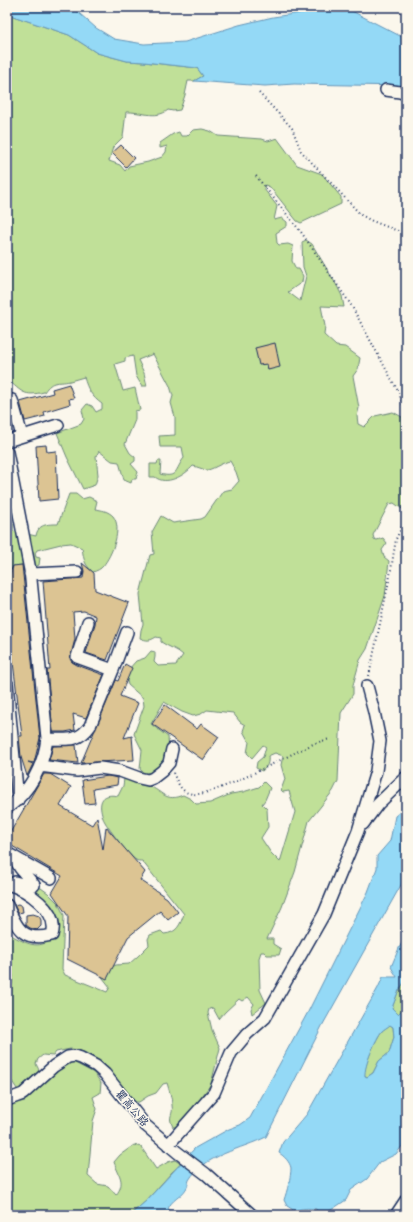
<svg xmlns="http://www.w3.org/2000/svg" width="413" height="1222" viewBox="0 0 413 1222" font-family="'Balsamiq Sans','LXGW WenKai TC',sans-serif">
<style>
.green{fill:#c0e098;stroke:#6e887b}
.water{fill:#94d9f6;stroke:#6495b9;fill-rule:evenodd}
.building{fill:#dcc493;stroke:#1b2f5e}
.lines{fill:none;stroke-linecap:round;stroke-linejoin:round}
.minor-casing{stroke:#1b2f5e;stroke-width:14}
.path{stroke:#1b2f5e;stroke-width:2;stroke-dasharray:1 3;stroke-linecap:butt}
.minor{stroke:#fbf7ec;stroke-width:11}
.labels{text-anchor:middle;dominant-baseline:central;stroke-width:3;stroke-linejoin:round;paint-order:stroke}
.street-label{font-size:11px;fill:#1b2f5e;stroke:#fbf7ec}
</style>
<rect width="100%" height="100%" fill="#fbf7ec"/>
<filter id="ink" filterUnits="userSpaceOnUse"><feTurbulence type="fractalNoise" baseFrequency=".025" numOctaves="2"/><feDisplacementMap in="SourceGraphic" scale="8" xChannelSelector="R" yChannelSelector="G"/><feConvolveMatrix kernelMatrix="1 2 1 2 8 2 1 2 1" color-interpolation-filters="sRGB"/></filter>
<g filter="url(#ink)">
<path class="green" d="M7 14 69 35 97 53 127 61 144 62 197 68 203 76 194 81H188L185 95 180 110 173 111 168 110C156 120 140 111 126 112L123 137 113 147 109 161 120 165 125 171 129 166 148 162 162 157 166 152 167 146 160 148V143L173 134 179 132 181 136H187L193 130 202 129 210 131 218 136 262 139 268 141 277 138 297 165 322 174 341 197V204L301 223 297 221 270 187 265 185 264 189 277 206 274 220 282 218 287 222V226L276 233 277 243 279 245 288 244 293 246 292 261 296 269H299L303 276 302 282 288 292 300 301 306 276 303 267 302 242 306 240 312 244 337 286 342 296 344 307 321 306 325 326 324 335 336 346 345 347 360 358 358 369 353 376 359 408 357 416 358 424 364 427 375 416 393 412 402 417 406 430V499L402 509 394 503 389 504 373 535 374 539 377 540 383 538 387 543 382 550 384 557 389 561 385 596 367 649 360 660 353 685V694L341 713 338 781 333 791 309 821 295 872 282 907 267 939H273V944L281 949 279 955H267L264 952H261L259 958 260 990 266 1003 252 1014 251 1009 254 1004 248 997 242 1001 239 999 225 1012 219 1019 213 1008 209 1009 208 1013 212 1030 220 1048 211 1084 187 1117 177 1127H173C167 1115 174 1116 172 1105 172 1098 169 1090 167 1083L163 1084 156 1093 148 1096 139 1102H136L130 1097 103 1065 79 1050 70 1049 56 1052 53 1056 43 1055 38 1059 36 1064 39 1070 38 1075 19 1092 7 1074V986L12 984 13 975 7 973V929L9 934C23 941 36 951 50 940L52 926 34 889 36 887 41 888 48 893 58 903 64 915 62 969 65 975 107 992 110 987 99 973 116 965 129 964 138 956 149 945 148 939 150 935 161 931 164 934C177 933 180 925 184 914L142 861C140 861 137 861 136 860 129 856 106 826 103 818 98 804 100 792 118 796L123 786 124 779 128 776C136 780 144 783 151 787 164 793 166 802 183 795L191 799 196 804 210 803 231 794 243 792 259 787 264 782 270 788 265 800 262 804 267 809 268 827 261 838 271 853 280 862 295 812 289 791 283 792 281 790 285 779 281 765 283 756 275 753 268 756C269 763 267 767 262 771L256 768 257 762 263 757 266 747 263 745 252 758 247 753 249 742 243 731 245 725 240 722 233 713 207 710 201 714 193 716 182 712 164 702 151 724 168 737 169 753 164 762 149 775 144 774 140 769 142 750 134 734 144 706 143 698 128 685 126 677 128 670 136 661 145 658 151 651 155 652V657L154 662 158 666 176 665 183 655C177 649 168 647 161 642V638L156 637C150 641 147 641 140 638L141 630 143 624 140 594 150 555 154 554 152 532 161 516 173 523 201 519 205 517 223 491 232 489 239 481 236 472 230 461C223 462 210 471 206 470 202 469 198 467 193 466 184 476 166 486 155 477H150V464H157L158 461H161L160 474C178 479 175 469 184 458L182 447H160L159 436 175 435V417L171 403 173 396 170 386 153 354 138 360 144 373 147 386H142L136 376 133 356 125 358V361L115 364 123 391 135 388 140 410 135 411V420L125 444 130 453 135 457V461L131 464 138 472 136 479H132L131 483 124 480 119 462 112 461 99 451 96 456 98 475 95 485 83 489 67 457 57 433 81 424 84 419 82 410 87 404 92 406 96 412 102 409V404C92 397 87 389 84 377 79 378 75 380 70 381 57 384 53 379 44 392 24 397 22 392 7 379Z
M69 494H76L82 499 89 497 97 501 95 509C102 510 108 511 113 516 123 528 112 555 103 566 101 569 96 571 93 572 84 564 84 560 82 548L71 543 61 544 37 550 35 553 36 557 40 558 39 565 28 570 23 571 22 565 13 566 7 580V520L13 524V531L36 536C38 524 47 524 58 524Z
M406 979V1006L398 1015 392 1008 398 992Z
M390 1025 393 1027 394 1037 389 1053 379 1061 373 1073 367 1077 364 1075C364 1066 376 1038 382 1031 384 1029 387 1027 390 1025Z
M73 1062 94 1073 101 1083 100 1093 93 1097 97 1109 93 1121 88 1176 97 1184 108 1186 116 1195C126 1182 119 1176 114 1162L120 1155 134 1145 141 1147 156 1169 168 1162 175 1160 181 1164 172 1172 146 1201 130 1215H7V1105L25 1101 56 1069Z"/>
<path class="water" d="M7 7H72L96 28 114 39 144 44 185 42 239 25 273 17 342 7H344L406 39V86L294 84 265 86 194 81 203 76 197 68 144 62 127 61 97 53 69 35 7 14Z
M406 807V876L322 1026 266 1137C242 1149 204 1155 189 1180 188 1183 188 1186 186 1189 181 1197 171 1200 168 1209L180 1215H130L146 1201 195 1148 229 1129 240 1125 250 1118 308 1012 368 892 377 868V856L390 841 395 816Z
M406 936V979L398 992 392 1008 398 1014 406 1006V1037L403 1041 406 1043V1141L396 1154 380 1162 367 1179 351 1190 346 1200 328 1212 319 1214 316 1209C308 1208 302 1208 295 1211L287 1206 284 1200C287 1191 291 1177 291 1168 290 1162 284 1156 279 1153L283 1142 307 1114 378 988 383 977H397L391 967 399 948ZM390 1025 393 1027 394 1037 389 1053 379 1061 373 1073 367 1077 365 1076C364 1066 376 1038 382 1031 384 1029 388 1027 390 1025Z"/>
<path class="building" d="M121 145 134 158 126 167 112 153Z
M275 343 280 367 268 370 267 364 259 365 255 348Z
M69 384 74 398 69 399 70 404 44 412 45 416 25 421 20 402 53 393 52 389Z
M46 445 47 452 56 451 58 499 39 501 36 446Z
M82 563 94 573 95 590 129 603 107 660 86 653 95 624 96 616 84 611 73 612 75 639 70 659 72 662 77 665 104 675 86 718 73 714 75 730 65 732H53L47 670H50L43 581 83 578 84 571Z
M22 565 40 738 34 763 28 762 33 764 27 776 21 757 19 736H22L12 654 7 655V580L13 566Z
M125 664 132 668 120 696 138 703 124 738 132 736 134 760 81 763 116 680 118 681Z
M165 705 197 729 201 724 219 737 203 760 152 724Z
M76 745 78 763 49 760 53 746Z
M44 774H50L71 787 60 806 92 825 97 817 103 850 106 827 145 872 140 880 167 898 178 912 168 920 160 911 128 937 107 979 67 959 68 916 52 893 62 876 7 843V838Z
M108 776 118 778 117 785 93 789 95 803 85 804 82 780Z
M18 904 22 906 23 912 18 913 14 905Z
M33 914 39 916 41 920V926L37 930 30 928 26 925V915Z"/>
<g class="lines">
<g class="minor-casing">
<path id="minor" d="M386 90 400 92 406 94
M12 400 22 436
M7 441 58 425
M7 452 30 570 47 738C44 765 30 792 7 808
M30 574 77 572
M113 670 127 632
M7 684 18 800
M47 739C66 739 78 743 90 726L113 670 77 657 88 622
M40 766 77 771 100 768 120 771 139 778 148 780 153 778 162 771 169 763 172 749
M363 824 378 804 406 777
M7 853 51 878
M14 858 20 868 34 885 29 886 15 882
M7 884C26 889 60 911 52 935 23 942 17 929 7 905
M7 1100 23 1094 54 1066 68 1057 75 1056 81 1058 96 1066 105 1074 145 1125 177 1152 206 1174 252 1215
M168 1145 214 1093 231 1053 247 1034 265 1018 324 914 358 831 376 771 380 741 374 712 367 686
M396 1215 406 1200"/>
</g>
<path class="path" d="M259 93 292 128 301 151 361 215 372 221 406 234
M256 176 301 232 351 305 399 393 406 414
M369 676 390 576 396 539 406 518
M173 773C178 783 181 793 193 794 214 797 284 757 307 747 314 743 322 741 330 739"/>
<use href="#minor" class="minor"/>
</g>
</g>
<g class="labels">
<g class="street-label">
<text transform="translate(132 1108) rotate(50)">瞿高公路</text>
</g>
</g>
<rect width="413" height="1222" fill="none" stroke="#fbf7ec" stroke-width="24"/>
<rect x="12" y="12" width="389" height="1198" fill="none" stroke="#1b2f5e" stroke-width="1.5" filter="url(#ink)"/>
</svg>
